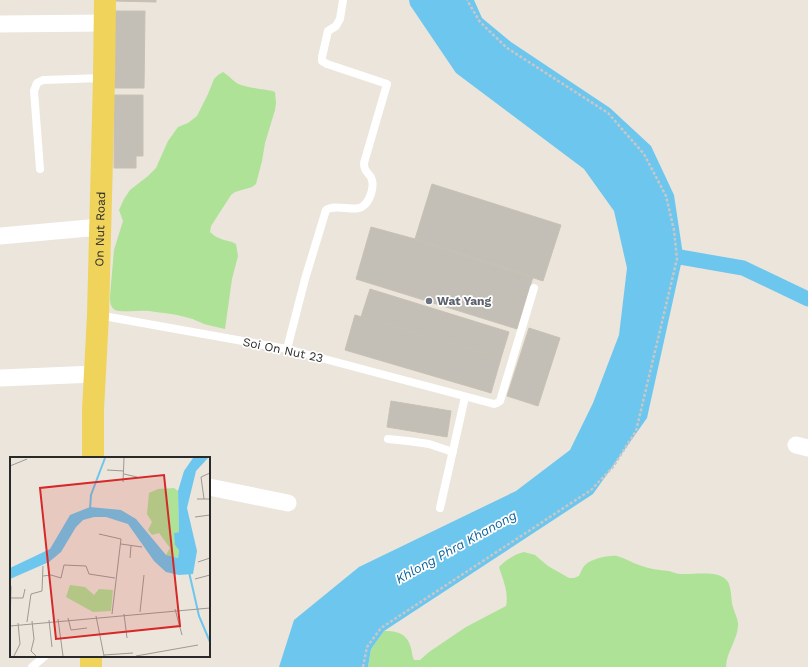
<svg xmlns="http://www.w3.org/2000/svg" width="808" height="667" viewBox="0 0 808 667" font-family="'Work Sans',sans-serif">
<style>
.green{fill:#ade297}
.water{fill:#6dc6ee}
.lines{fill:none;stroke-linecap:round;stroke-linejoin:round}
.canal{stroke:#6dc6ee;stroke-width:15}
.building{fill:#c4bfb6;stroke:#c7c1b4}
.path{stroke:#c7c7c7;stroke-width:2.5;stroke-dasharray:3 2;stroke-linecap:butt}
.service{stroke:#fff;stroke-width:8}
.minor{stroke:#fff;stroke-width:17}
.primary{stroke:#f0d35b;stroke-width:22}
.worship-dot{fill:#6b7280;stroke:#fff;stroke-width:1.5}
.labels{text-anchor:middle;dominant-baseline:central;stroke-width:3.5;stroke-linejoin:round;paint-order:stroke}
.street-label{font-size:12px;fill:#292929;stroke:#fff}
.worship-label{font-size:12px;font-weight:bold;fill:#5b616d;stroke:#fff;text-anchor:start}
.water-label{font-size:13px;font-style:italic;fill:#0d6399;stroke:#fff}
.inset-river{fill:none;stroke:#6dc6ee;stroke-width:2}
.inset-road{fill:none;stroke:#9d9a94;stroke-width:1}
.view{fill:#d62828;fill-opacity:0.15;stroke:#d62828;stroke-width:2}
.inset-edge{fill:none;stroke:#292929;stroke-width:2}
</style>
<rect width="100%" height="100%" fill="#ebe5db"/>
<path class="green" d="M223 72C230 76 234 83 241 85 247 87 254 88 260 89 266 90 270 90 275 92L276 103 275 110 265 143 262 161 256 184 252 187 235 192 231 195 211 226 210 232C213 234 215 237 219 238 225 241 229 240 236 244L238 256 232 279 225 329C218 327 210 326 204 324 199 322 194 319 189 318 176 314 163 313 149 311 141 310 122 313 115 310 110 307 110 301 110 296L114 250 123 221 119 210 124 199 130 190 148 176 156 168 168 141 178 127 188 123 197 116 208 94 214 79 218 75Z
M524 552 535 555 548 566 569 578H574L579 576C581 572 582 568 585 565 591 559 608 555 617 556 625 558 632 563 639 565 649 569 659 570 669 571 673 572 677 574 681 574 694 575 720 569 728 582 731 587 731 596 732 603 733 610 739 620 738 626 737 641 726 653 726 667H368L371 649 384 631C397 631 407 633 411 648 412 652 412 656 414 660H420L429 652 466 627 506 606C509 593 503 580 499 567 506 560 515 554 524 552Z"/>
<path class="water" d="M409 0H474L482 18 511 42 610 108 651 146 674 195 683 255 647 418 593 494 384 631 371 649 368 667H279L294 620 359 567 516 491 570 450 593 403 619 335 627 268 614 211 584 169 456 73 410 5Z"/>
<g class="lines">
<path class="canal" d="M663 254 743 268 808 299"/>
</g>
<path class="building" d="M114 0H156V2L114 1Z
M114 11H145L144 88H113Z
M114 95H143V156H136V168H114Z
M432 184 561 225 543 281 415 239Z
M371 227 415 239 533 277 517 329 356 279Z
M370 289 509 332 501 358 361 317Z
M355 315 501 358 491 393 345 350Z
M529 328 560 338 538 406 507 396Z
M391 401 451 411 447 437 387 427Z"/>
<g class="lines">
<path class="path" d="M363 667 367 647 381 628 591 490 613 467 636 431 677 259 674 230 666 196 644 154 608 113 507 48 480 22 467 0"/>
<path class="service" d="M40 169 34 91 37 83 43 80 103 78
M98 315 287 349 494 404 497 403 500 401 534 288
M287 349 305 279 326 210C336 203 355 213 363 206 370 201 374 188 372 180 370 172 364 174 364 163L387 84 327 64 322 61V57L328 31 336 26 340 19 343 0
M388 439 408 441 429 444 453 452
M440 508 465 397
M32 667 45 656"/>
<path class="minor" d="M0 24 105 23
M0 236 100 227
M0 378 95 374
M796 445 808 448
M209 487 288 503"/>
<g class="primary">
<path id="s1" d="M93 458V410L98 315 104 78 105 0"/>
<path d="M91 667V656"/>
</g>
</g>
<circle class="worship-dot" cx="429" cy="301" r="4"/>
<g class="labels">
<g class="street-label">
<text stroke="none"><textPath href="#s1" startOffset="229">On Nut Road</textPath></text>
<text transform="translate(283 350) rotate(12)">Soi On Nut 23</text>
</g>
<g class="worship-label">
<text x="437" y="301">Wat Yang</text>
</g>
<g class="water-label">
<text transform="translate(456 547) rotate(-29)">Khlong Phra Khanong</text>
</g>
</g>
<g transform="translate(10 457)">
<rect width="200" height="200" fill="#ebe5db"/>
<path d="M164 31 168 34 169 75 164 76 169 93 168 101 156 98 160 91 149 76 142 78 138 73 142 65 137 57 139 36 148 32ZM60 128 75 130 84 138 89 132 103 133 101 154 83 155 56 140Z" fill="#ade297"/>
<path d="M183 1H198L186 14 177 51 187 94 183 117 169 118 156 115 144 104 118 67 96 60H84L73 63 66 70 51 95 39 105 0 122V111L40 92 60 58 80 50 111 53 126 62 156 98 168 101 169 93 165 88 164 76 169 75 168 34 174 14Z" fill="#6dc6ee"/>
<path class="inset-river" d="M80 52 81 38 95 1M179 115 189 159 200 185"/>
<path class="inset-road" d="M0 9 17 2M97 13 114 14M114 17 127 20M113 25 114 1M187 42H200M194 42 191 20 200 16M185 60 200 58M89 77 111 82 102 157M111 87 132 90M120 101 121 89M188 105 200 101M33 119 41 118 51 121 54 108 76 109 79 117 105 121M185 122 200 118M0 141H13L15 132M165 152 172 178M130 155 134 118M114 157 117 181M86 159 94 199M58 161 61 173 77 171M48 162 53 199M39 163 42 190M22 164 24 182 21 194 26 199M17 165 21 137 32 134 33 109M0 169 200 151M0 170 1 129M94 198 123 196M4 199 10 187 8 166M126 199 188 188"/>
<path class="view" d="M154 18 170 169 46 182 30 31Z"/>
<rect width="200" height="200" class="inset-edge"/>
</g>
</svg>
